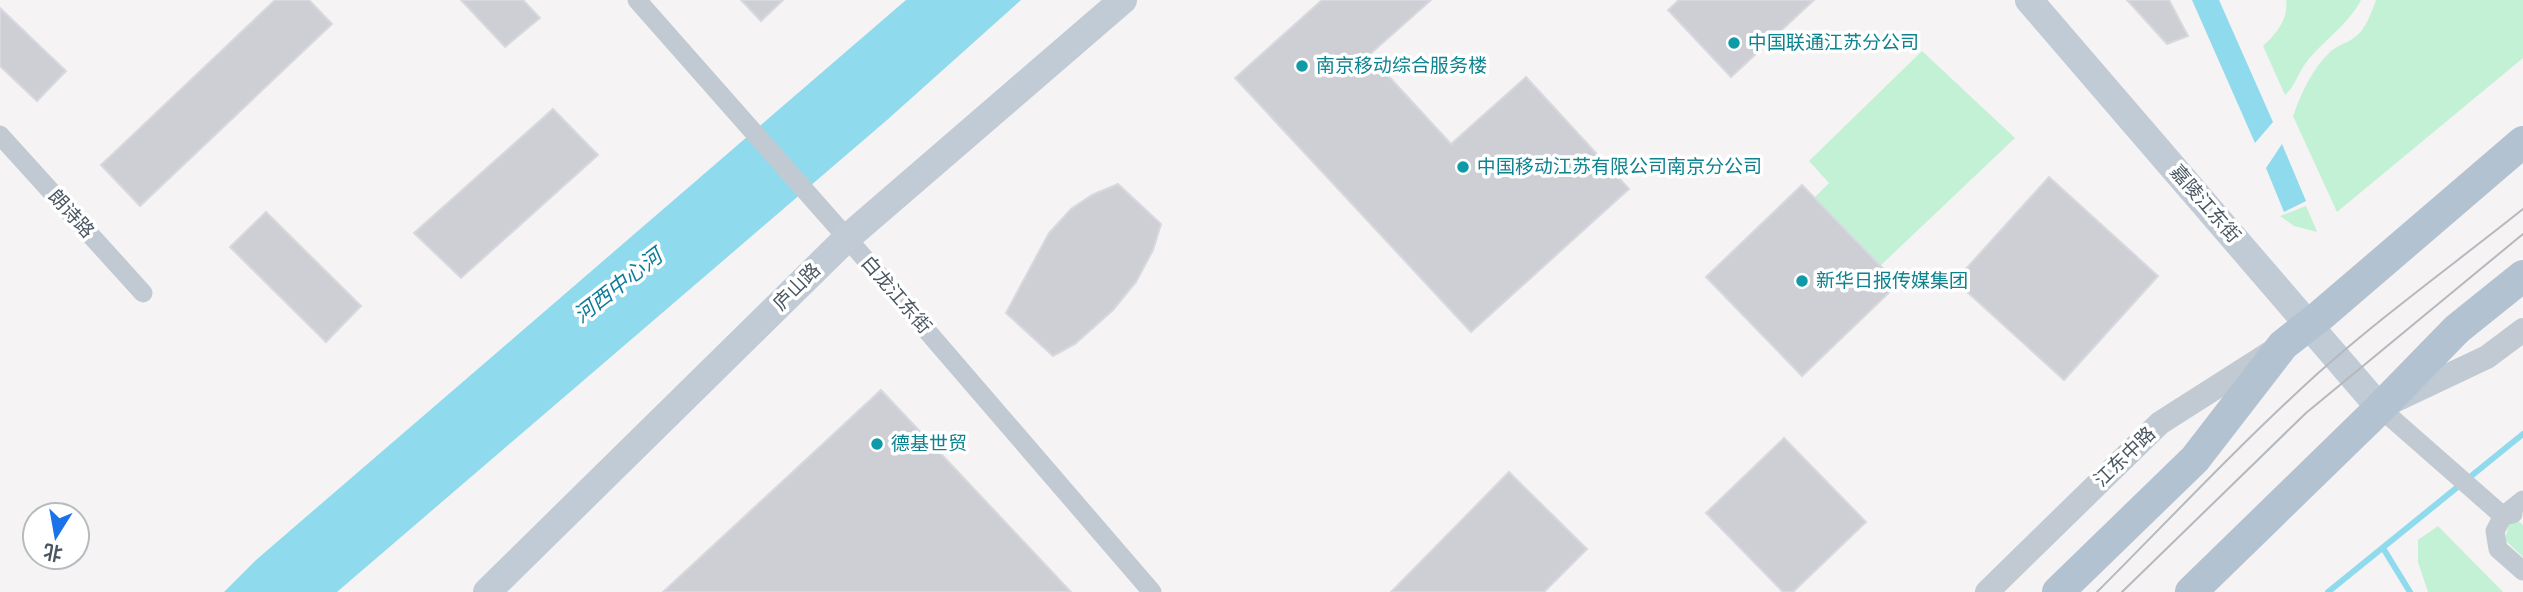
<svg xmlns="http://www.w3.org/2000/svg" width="2523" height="592" viewBox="0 0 2523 592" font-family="Karla,'Noto Sans SC',sans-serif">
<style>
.green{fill:#c3f1d5}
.water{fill:#90daee}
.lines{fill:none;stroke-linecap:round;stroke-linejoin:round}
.stream{stroke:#90daee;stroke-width:6}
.building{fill:#cdcfd5;stroke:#d7d9de;stroke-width:2}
.minor{stroke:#c1cad2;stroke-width:19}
.tertiary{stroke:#c1cad2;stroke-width:24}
.secondary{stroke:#c1cbd6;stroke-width:28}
.primary{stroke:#b3c2d1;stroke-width:32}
.tram{stroke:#b5b8bd;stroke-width:2}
.culture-dot{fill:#0f9aa8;stroke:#fff;stroke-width:2.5}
.labels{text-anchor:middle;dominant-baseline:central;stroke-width:7;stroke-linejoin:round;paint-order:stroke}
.culture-label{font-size:19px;fill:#0d838f;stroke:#fff;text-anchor:start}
.street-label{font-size:19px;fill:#4a5661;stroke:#fff}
.water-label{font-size:21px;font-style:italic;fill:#0c7c9b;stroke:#fff}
</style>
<rect width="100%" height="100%" fill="#f5f3f3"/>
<path class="green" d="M2286 0H2361C2347 27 2320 42 2303 67 2297 77 2294 87 2285 95L2263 46C2276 34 2289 19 2286 0Z
M2376 0H2523V58L2337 212 2293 116C2302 91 2312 69 2331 51 2338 45 2348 43 2355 37 2366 29 2371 13 2376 0Z
M1922 51 2015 138 1880 266 1814 198 1829 183 1809 161Z
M2306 206 2316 229 2317 232 2294 226 2280 216Z
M2520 522 2523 525V557L2505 540 2509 523Z
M2438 526 2503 592H2428L2418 562V540Z"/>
<path class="water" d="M906 0H1021L887 120 337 592H224L256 560Z
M2192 0H2219L2273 122 2255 143Z
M2282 144 2306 201 2284 212 2266 168Z"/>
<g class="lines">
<path class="stream" d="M2383 548 2410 592
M2328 592 2523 434"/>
</g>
<path class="building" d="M275 0H309L332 24 140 206 101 165Z
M461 0H523L540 18 505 47Z
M741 0H783L761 21Z
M1322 0H1431L1369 55 1451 144 1526 77 1629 189 1471 332 1235 78Z
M1679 0H1814L1731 77 1668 10Z
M2127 0H2169L2188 36 2167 44Z
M0 8 66 71 37 101 0 66Z
M553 109 598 155 461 278 414 233Z
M2049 177 2158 276 2064 380 1955 281Z
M1118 184 1161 224 1153 250 1136 282 1113 310 1075 344 1053 356 1006 313 1049 233 1071 209 1092 195Z
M1802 185 1898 284 1802 376 1706 277Z
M266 212 361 306 326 342 230 247Z
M881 390 1071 592H663Z
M1784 438 1866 522 1793 592H1783L1706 513Z
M1509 472 1587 549 1544 592H1391Z"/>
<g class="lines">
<path class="minor" d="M637 0 847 238 1152 592
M0 135 143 293
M2380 408 2503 516 2523 500
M2513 514 2503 516 2495 531 2498 549 2523 571"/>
<path class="tertiary" d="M2394 401 2487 357 2523 330
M1987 592 2160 423 2273 351"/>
<path class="secondary" d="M2029 0 2380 408
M487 592 847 238 1123 0"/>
<path class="primary" d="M2058 592 2195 459 2283 345 2320 316 2523 142
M2191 592 2380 408 2457 329 2523 276"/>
<path class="tram" d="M2097 592C2169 520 2240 444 2316 375 2382 316 2454 264 2523 209
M2122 592 2306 413 2523 234"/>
</g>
<g class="culture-dot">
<circle cx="1734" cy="43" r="7"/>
<circle cx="1302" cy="66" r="7"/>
<circle cx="1463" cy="167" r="7"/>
<circle cx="1802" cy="281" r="7"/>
<circle cx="877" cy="444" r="7"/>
</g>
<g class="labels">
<g class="culture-label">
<text x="1748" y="43">中国联通江苏分公司</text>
<text x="1316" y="66">南京移动综合服务楼</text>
<text x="1477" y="167">中国移动江苏有限公司南京分公司</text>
<text x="1816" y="281">新华日报传媒集团</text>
<text x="891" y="444">德基世贸</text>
</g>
<g class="street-label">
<text transform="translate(2205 204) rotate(49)">嘉陵江东街</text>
<text transform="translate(71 214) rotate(48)">朗诗路</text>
<text transform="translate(797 287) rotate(-45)">庐山路</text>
<text transform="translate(896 295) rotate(49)">白龙江东街</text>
<text transform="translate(2125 457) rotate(-44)">江东中路</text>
</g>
<g class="water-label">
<text transform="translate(618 286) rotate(-38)">河西中心河</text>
</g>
</g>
<g transform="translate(56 536) rotate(191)"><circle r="33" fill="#ffffff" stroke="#b7bbc0" stroke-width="2"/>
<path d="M0-5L12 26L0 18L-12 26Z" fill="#1a73e8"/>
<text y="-10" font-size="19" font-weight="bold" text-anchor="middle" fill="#4a5661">北</text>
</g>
</svg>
